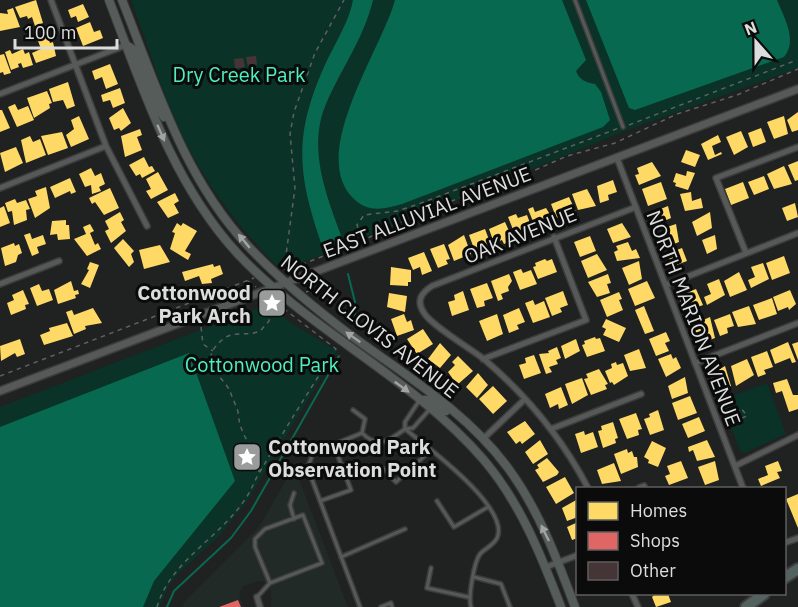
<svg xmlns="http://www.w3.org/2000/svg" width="798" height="607" viewBox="0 0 798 607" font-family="'IBM Plex Sans',sans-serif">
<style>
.built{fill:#212a26}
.green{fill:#0a3226}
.water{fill:#076a50}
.homes{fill:#ffd966}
.shops{fill:#e06666}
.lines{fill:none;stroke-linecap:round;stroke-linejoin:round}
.stream{stroke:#076a50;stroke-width:2}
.building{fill:#453536}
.service-casing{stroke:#3c3c3c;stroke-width:6}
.minor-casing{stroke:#3c3c3c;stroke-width:8}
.tertiary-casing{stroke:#3c3c3c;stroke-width:10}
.secondary-casing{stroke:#3c3c3c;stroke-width:10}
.motorway-casing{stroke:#3c3c3c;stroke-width:14}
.path{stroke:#5f6060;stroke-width:1.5;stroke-dasharray:4.5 4.5;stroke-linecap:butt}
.service{stroke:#575858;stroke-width:3}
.minor{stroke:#575858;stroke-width:5}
.tertiary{stroke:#575858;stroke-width:7}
.secondary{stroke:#565c59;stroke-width:8}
.motorway{stroke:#53625e;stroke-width:10}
.oneway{fill:#a0a4a2}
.labels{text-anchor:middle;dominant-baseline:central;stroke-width:6;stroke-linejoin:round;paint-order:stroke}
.park-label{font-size:20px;fill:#4defbd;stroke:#0a0b0a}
.street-label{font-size:20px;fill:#dcdedd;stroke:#0a0b0a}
.poi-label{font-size:20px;font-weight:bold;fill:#dcdedd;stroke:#0a0b0a;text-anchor:end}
</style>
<rect width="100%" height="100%" fill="#202121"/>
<path class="built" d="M294 466 348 607H271V591L263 581H259L243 586 239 595 244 607H183L184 602 259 527Z"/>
<path class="green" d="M131 0H353C349 24 332 49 322 72 290 143 300 183 325 254L288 268 278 267C234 223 198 174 174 117 157 79 146 39 131 0Z
M373 0H798V68L620 133 345 246C329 202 306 151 326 104 341 69 364 38 373 0Z
M268 304 291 323 337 351 248 500 220 535 176 576 168 587 160 607H0V407Z
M767 383 786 434 745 453 740 451 721 400Z"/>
<path class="water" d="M353 0H373C364 38 341 69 326 104 306 151 329 202 345 246L325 254C299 180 291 141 324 67 333 46 349 23 353 0Z
M395 0H562L586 60 576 71C579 80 587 83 595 84L601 92 610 120 603 127 402 204C385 209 368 213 354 199 307 155 382 49 395 0Z
M586 0H777C784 18 798 40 784 57L635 110 629 108Z
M189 353 235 481 154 581 143 607H0V427Z"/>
<path class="homes" d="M36 0 43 23 35 26 32 17 28 19 27 16 20 18 15 7Z
M83 4 89 17 78 22 76 16 71 18 68 10Z
M13 8 20 27 0 31V13L8 14 7 10Z
M90 22 94 32 100 30 103 38 83 46 76 28Z
M47 34 50 43 53 42 56 56 36 63 32 53 41 49 37 38Z
M23 49 25 54 29 52 33 65 23 68 21 63 18 64 19 67 11 70 5 52 10 50 12 54Z
M4 54 11 73 4 75 3 72 0 73V55Z
M110 64 118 84 106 89 102 77 95 80 92 71Z
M68 82 75 106 67 109 63 100 53 102 49 89Z
M120 88 125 103 113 108 110 100 103 102 101 95Z
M47 91 52 103 49 104 50 108 34 118 27 98Z
M15 104 18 110 28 106 34 120 17 127 8 107Z
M123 108 131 123 121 131 119 128 114 130 109 118Z
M0 110H2L10 128 0 132Z
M798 112V130L792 132 787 120Z
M79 116 89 139 71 147 66 135 74 129 71 120Z
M784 116 788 134 774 139 767 122Z
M761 128 766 142 753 147 748 133Z
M140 129 142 135 137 137 142 150 125 157 121 136Z
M741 131 748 147 734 155 726 137Z
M62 132 68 148 48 155 41 136Z
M718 135 721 142 712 146 715 155 721 152 722 154 708 160 701 144Z
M30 136 33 142 40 139 46 155 26 163 21 140Z
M16 147 23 163 5 172 0 153Z
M686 150 700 155 695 167 681 162Z
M144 157 149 167 152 166 155 171 142 178 140 174 136 176 129 165Z
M798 161V180L795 181 788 165Z
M652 162 661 176 639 185 635 175 639 174 637 168Z
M784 166 792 184 774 189 767 174Z
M91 168 95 176 101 173 105 184 99 187 101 191 92 194 91 185 85 187 79 174Z
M687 171 695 173 688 190 675 186 676 183 673 182 676 173 686 176Z
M158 172 168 190 151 199 146 191 151 189 146 179Z
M764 176 769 189 754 195 748 182Z
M70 178 76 192 71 194 70 191 55 198 50 187Z
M613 180 617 192 608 195 609 200 600 203 597 186Z
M661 182 667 199 648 206 642 189Z
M743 182 749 198 731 205 725 189Z
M46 187 50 208 35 218 28 199 37 196 35 191Z
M110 188 119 208 104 215 95 202 92 204 89 198Z
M587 189 596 206 578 210 572 194Z
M691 192 692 201 701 198 703 208 685 211 680 194Z
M175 193 179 201 174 204 179 213 168 218 157 202Z
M569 197 576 212 559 218 556 217 551 204Z
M15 199 17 203 26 200 30 209 26 210 27 220 14 225 12 211 8 212 5 203Z
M795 203 798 217 787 221 782 208Z
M4 206 10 223 0 227V208Z
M668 206 671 218 655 225 653 212Z
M533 207 535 212 546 208 554 221 539 225 536 229 528 209Z
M120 212 124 220 121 222 126 231 111 243 105 231 109 229 105 221Z
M710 212 712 228 697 236 692 222Z
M516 214 518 218 527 215 533 231 516 237 508 217Z
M66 220V225H69L70 239 58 240 57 234 50 235 52 221Z
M505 222 513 240 504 244 502 240 494 243 489 229Z
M177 223 181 226 183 223 197 231 185 251 191 254 188 260 170 249 175 233 172 232Z
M622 223 631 237 613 243 607 229Z
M90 224 94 231 90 233 95 245 98 243 101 249 87 256 74 239 86 234 83 227Z
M676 224 679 242 663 248 659 238 670 234 667 227Z
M485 229 491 245 476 254 469 235Z
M30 233 32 239 43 235 46 244 37 247 39 253 32 256 24 235Z
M464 235 471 254 454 261 448 245Z
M715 235 717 249 707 254 702 240Z
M590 236 596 251 580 257 574 242Z
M123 239 134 251 131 254 134 262 129 267 114 248Z
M628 242 632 251 636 249 640 258 617 261 614 252 618 250 616 246Z
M14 243 15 246 19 244 22 253 18 255 16 262 5 266 1 248Z
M444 244 450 259 446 260 448 264 438 268 430 249Z
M160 245 170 262 144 269 139 250Z
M682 248 687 261 674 266 666 254Z
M424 252 432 271 422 275 420 267 413 270 408 258Z
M597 254 607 270 588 278 581 261Z
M784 256 790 273 772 280 766 263Z
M545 259 547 261 552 259 557 272 538 279 533 267 536 266 535 263Z
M639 261 642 279 629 285 622 268Z
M90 262 99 265 90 288 81 284 89 270 87 269Z
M763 263 769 279 751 288 748 280 755 277 751 267Z
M213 264 214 267 220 265 223 274 211 279 212 283 202 284 199 276 185 281 182 272Z
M391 267 411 270V282H408V286L390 285Z
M521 269 523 273 531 270 537 284 520 290 513 272Z
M739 272 747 290 730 297 724 281Z
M509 274 512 281 508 287 509 291 501 294 503 299 498 301 491 281Z
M608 274 611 283 607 284 610 293 597 297 588 282Z
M719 279 725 295 707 305 704 297 711 294 707 284Z
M71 281 74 291 78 290 79 294 75 295 76 298 58 304 54 290Z
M647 281 655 298 635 306 628 289Z
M487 283 493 298 484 301 485 306 477 308 470 289Z
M39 284 42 291 49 289 53 300 37 306 30 288Z
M696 289 703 305 685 312 678 296Z
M23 290 29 304 25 305 26 309 11 315 7 303 14 300 12 295Z
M790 290 796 304 789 310 788 307 778 311 773 297Z
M463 291 469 310 452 316 448 302 455 300 454 295Z
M563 291 568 305 560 308 562 312 552 316 545 298Z
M619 292 622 299 619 300 623 310 607 317 600 300Z
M389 293 407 296 405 312 387 307Z
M772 298 777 314 759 320 753 305Z
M533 300 535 305 544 301 550 317 533 323 525 303Z
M644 306 654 331 645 334 635 310Z
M749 306 756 324 738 327 732 312Z
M93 308 102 323 85 326 86 329 74 334 66 312 72 310 74 315Z
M519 308 525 322 517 325 519 329 509 333 503 315Z
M404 314 407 322 411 320 414 330 397 336 391 319Z
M497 314 503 334 487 341 479 321Z
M730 314 734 326 727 328 728 333 720 336 714 320Z
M710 317 715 338 699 344 692 326 702 325 701 321Z
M606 319 626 328 619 342 603 335 606 329 602 327Z
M67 323 73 336 44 345 40 335 50 331 49 328Z
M423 329 433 344 417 354 407 339Z
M666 332 670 341 665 343 669 351 656 356 649 339Z
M595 337 596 339 600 338 605 351 587 357 582 345 585 344 584 341Z
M20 339 25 354 17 357 15 353 1 361 0 346Z
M576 339 580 351 565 359 561 346Z
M788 342 796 362 792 363 790 358 775 364 770 350Z
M798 342V360L792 344Z
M440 343 451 355 440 368 428 359Z
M557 347 561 358 556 360 558 364 549 367 552 372 546 374 539 354 549 353 548 351Z
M639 349 646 368 630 371 624 355Z
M767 351 773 367 764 370 766 374 758 377 751 357Z
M671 354 673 359 676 357 681 368 666 377 658 359Z
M534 355 541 373 524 379 519 365 526 363 525 358Z
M458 356 473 371 457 385 448 372 455 365 452 362Z
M747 359 754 375 736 386 731 366Z
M616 362 617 365 623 363 628 376 614 385 612 382 610 383 605 371 612 368 611 364Z
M725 366 731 386 716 391 710 375Z
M599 369 608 384 605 385 607 389 591 395 584 379 588 378 586 374Z
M478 373 488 385 477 398 466 387Z
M685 377 688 393 672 399 668 386Z
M582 378 588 395 572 404 565 384Z
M787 379 793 395H798V409L789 412 782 391 776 393 773 383Z
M493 386 507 401 493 414 479 399Z
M561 387 568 405 559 409 558 404 550 408 545 394Z
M690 396 697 413 678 420 672 403Z
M658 410 664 430 650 435 644 419 650 417 649 414Z
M636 413 642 429 638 430 639 435 627 439 619 419Z
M699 417 705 431 688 438 682 424Z
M525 421 535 434 522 444 520 441 516 444 507 432Z
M613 422 618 438 615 439 616 443 603 448 598 431 602 430 601 426Z
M584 431 585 435 593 432 598 447 581 453 575 434Z
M540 440 548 454 533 464 525 452Z
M707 440 715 457 697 461 693 450 689 452 688 447Z
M652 441 666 448 658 467 648 463 649 460 644 457Z
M627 449 628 453 632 451 634 457H637L638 467 621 474 614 454Z
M547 458 559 472 557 475 543 482 535 470 539 468 537 465Z
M681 461 688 478 669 485 665 476 670 474 667 466Z
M715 461 719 480 705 485 698 467Z
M778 461 782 471 777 472 780 478 761 486 758 479 768 475 765 466Z
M614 463 621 481 602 484 597 470Z
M565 477 574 493 556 504 546 487Z
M798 494V528L786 499Z
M578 499V517L567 521 562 508Z
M578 522V538L572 540 567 527Z
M655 594H668L671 602 656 607 652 597Z"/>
<path class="shops" d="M238 600 241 607H219Z"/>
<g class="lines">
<path class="stream" d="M348 274 355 302V323
M167 607 174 591 231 538 251 511 339 356"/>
</g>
<path class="building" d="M256 56 257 65 248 67 246 57Z
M243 58 245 67 235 69 234 59Z"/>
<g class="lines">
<g class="service-casing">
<path id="service" d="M575 0 623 127
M419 401 405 422V429L413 428 430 409
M353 410 365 419 362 433C378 449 389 441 405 429 426 446 511 508 497 538 493 546 485 548 480 554 474 562 468 597 471 607
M384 469 396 482 431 450
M294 493 290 505 294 519
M320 501 351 490 338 456
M437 501 454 527 488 507
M341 557 405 529
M431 568 427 588 468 597
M474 577 501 584 510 607
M258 596 270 583 322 563 303 515 265 529 255 539V547L270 583
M360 607 310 474 309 464 313 453 362 433
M381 607 391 603 392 607"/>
</g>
<g class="minor-casing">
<path id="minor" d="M51 0 106 146 147 226
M0 94 126 45
M617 158 743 488
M0 188 106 146
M746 253 716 178 798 147
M0 284 59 261
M666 285 798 233
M483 359 586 320 554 237
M695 363 798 323
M551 429 641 394
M483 439 525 399
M735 466 798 435
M588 488C563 440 527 396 485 360 470 348 432 326 424 313 416 301 421 293 432 286L636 207
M639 488 644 486
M784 543 798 538
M546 567 578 555
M632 594 638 607
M257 597 260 607"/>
</g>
<g class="tertiary-casing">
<path id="tertiary" d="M0 391 798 89"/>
</g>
<g class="secondary-casing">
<path id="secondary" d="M109 0C143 89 172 182 237 253 311 332 413 378 483 459 520 502 541 555 561 607
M122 0C156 85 183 176 247 245 278 278 313 307 349 334 405 375 467 412 508 468 539 510 557 559 575 607
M126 45 134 50 157 106 164 117
M420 400H432L446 411"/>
</g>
<g class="motorway-casing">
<path id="motorway" d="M784 578 798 569
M746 607 764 594"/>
</g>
<path class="path" d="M629 125 797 60
M363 245 357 225 364 215 397 211 416 205 619 128
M284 270 295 188 290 134 294 112 315 53 344 0
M285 271 362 241 394 225 464 196 515 179 567 156 615 143 677 114 737 95 798 69
M248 281 256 287
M302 283 312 290
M306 292 312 290
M201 327 203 344 213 351
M0 376 254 278
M728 416 737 413 741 408 747 416 742 418 737 413
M259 472C259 449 248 447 242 430 239 423 239 419 238 412 238 410 231 395 230 391 222 375 196 362 222 340 234 329 249 338 261 330L269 321 273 301
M157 607C170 561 220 538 246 498 252 489 255 479 261 470 285 429 310 389 336 349L270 298"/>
<use href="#service" class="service"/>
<use href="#minor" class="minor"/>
<use href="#tertiary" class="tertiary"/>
<use href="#secondary" class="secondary"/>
<use href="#motorway" class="motorway"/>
</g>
<defs><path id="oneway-solid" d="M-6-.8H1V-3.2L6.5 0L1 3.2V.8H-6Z" transform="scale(1.5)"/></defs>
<g class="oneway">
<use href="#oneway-solid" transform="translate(161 133) rotate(66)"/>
<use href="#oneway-solid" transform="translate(244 241) rotate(-130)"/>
<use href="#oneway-solid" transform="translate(353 337) rotate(-145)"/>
<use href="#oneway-solid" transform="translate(402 387) rotate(36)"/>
<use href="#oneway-solid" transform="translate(545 533) rotate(-116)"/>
</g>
<defs>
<g id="sight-square" transform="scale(1.5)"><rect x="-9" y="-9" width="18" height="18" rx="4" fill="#9a9c9b" stroke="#0a0b0a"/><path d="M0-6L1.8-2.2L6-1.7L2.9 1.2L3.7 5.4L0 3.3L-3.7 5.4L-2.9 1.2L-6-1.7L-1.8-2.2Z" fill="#fff"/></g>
</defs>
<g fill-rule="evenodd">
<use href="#sight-square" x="272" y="303"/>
<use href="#sight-square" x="247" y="457"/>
</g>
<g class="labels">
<g class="park-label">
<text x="239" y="74">Dry Creek Park</text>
<text x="262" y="364">Cottonwood Park</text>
</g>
<g class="street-label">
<text transform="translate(427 212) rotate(-21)">EAST ALLUVIAL AVENUE</text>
<text transform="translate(520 235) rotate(-22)">OAK AVENUE</text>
<text transform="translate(694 318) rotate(69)">NORTH MARION AVENUE</text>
<text transform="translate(370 326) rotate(38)">NORTH CLOVIS AVENUE</text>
</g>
<g class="poi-label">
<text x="251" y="292">Cottonwood<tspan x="251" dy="23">Park Arch</tspan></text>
<text x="268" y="446" text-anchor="start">Cottonwood Park<tspan x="268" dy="23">Observation Point</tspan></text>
</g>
</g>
<rect x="576" y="487" width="210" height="108" fill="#0a0b0a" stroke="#5e5f5e" stroke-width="1.5"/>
<rect x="588" y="502" width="30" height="18" fill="#ffd966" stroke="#5e5f5e" stroke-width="1.5"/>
<text x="630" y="517" font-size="18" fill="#dcdedd">Homes</text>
<rect x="588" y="532" width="30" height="18" fill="#e06666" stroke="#5e5f5e" stroke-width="1.5"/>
<text x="630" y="547" font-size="18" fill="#dcdedd">Shops</text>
<rect x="588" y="562" width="30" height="18" fill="#453536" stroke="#5e5f5e" stroke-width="1.5"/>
<text x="630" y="577" font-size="18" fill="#dcdedd">Other</text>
<g transform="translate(756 42) rotate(339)" stroke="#0a0b0a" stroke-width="4.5" paint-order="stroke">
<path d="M0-4.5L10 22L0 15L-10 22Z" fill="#dcdedd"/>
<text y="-9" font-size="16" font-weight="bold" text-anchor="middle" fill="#dcdedd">N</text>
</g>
<path d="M15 39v9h102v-9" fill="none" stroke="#dcdedd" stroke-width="3"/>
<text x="24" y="39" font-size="18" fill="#dcdedd" stroke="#0a0b0a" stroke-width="4.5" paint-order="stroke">100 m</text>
</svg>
